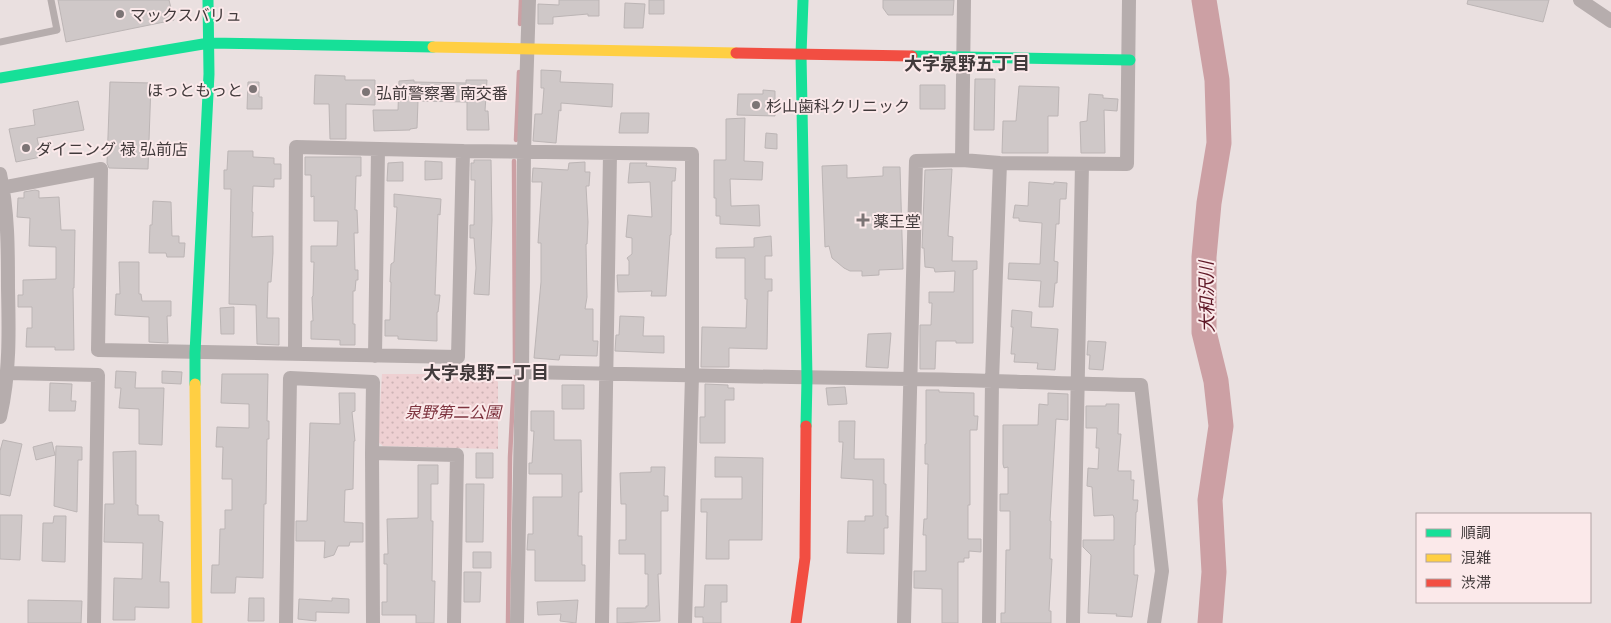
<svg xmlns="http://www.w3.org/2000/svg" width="1611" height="623" viewBox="0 0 1611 623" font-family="'Playfair Display','Noto Sans JP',serif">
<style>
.park{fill:url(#park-dots)}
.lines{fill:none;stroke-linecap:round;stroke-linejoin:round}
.stream{stroke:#cca0a4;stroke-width:4.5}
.river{stroke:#cca0a4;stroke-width:25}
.building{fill:#cfc8c8;stroke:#bcb5b5}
.lane{stroke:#b6adad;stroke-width:7}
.street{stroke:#b6adad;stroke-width:14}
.fast{stroke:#16e098;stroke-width:11}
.slow{stroke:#ffcf43;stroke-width:11}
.jam{stroke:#f24e42;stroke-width:11}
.poi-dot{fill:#7c7475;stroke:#fbe9ea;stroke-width:2}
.labels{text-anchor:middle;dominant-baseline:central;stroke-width:4;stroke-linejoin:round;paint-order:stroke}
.poi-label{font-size:16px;fill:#413a3b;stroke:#fbe9ea;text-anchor:start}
.park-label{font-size:16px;font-style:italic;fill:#7e343f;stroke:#fbe9ea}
.neighbourhood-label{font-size:18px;font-weight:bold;fill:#413a3b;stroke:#fbe9ea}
.water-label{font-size:18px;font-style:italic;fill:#5e1725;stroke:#fbe9ea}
</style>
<defs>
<pattern id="park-dots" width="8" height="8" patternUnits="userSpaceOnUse" patternTransform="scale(1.25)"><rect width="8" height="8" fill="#eed0d2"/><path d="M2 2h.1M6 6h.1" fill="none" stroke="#cdb3b5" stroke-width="1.8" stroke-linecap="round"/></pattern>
</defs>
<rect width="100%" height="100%" fill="#eae0e0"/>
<path class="park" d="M382 374H454L493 377 498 382V449L383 446 378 442Z"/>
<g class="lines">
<path class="stream" d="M520 24 521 0
M516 140 519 72
M514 161 515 365
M508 623 510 457 514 377"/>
<path class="river" d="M1204 0 1217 80 1219 143 1209 203 1204 257V332L1216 381 1221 426 1210 500 1214 572 1210 623"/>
</g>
<path class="building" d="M58 0H169L174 20 66 42Z
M559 0H599V16H588V14L553 17V24H538V4L559 5Z
M649 0H664V14H649Z
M883 0H954L953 15H888L883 8Z
M1468 0H1549L1543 22 1467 4Z
M625 3 645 4 643 28H624Z
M541 70 561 71 560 82 613 84 612 107 561 103V111L559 110 556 143 533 141 535 114H542L544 88H541Z
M315 75 345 76V80H375V105L346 104V139H330L329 104H314Z
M975 79H995L994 130H974Z
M414 80V82L466 83V80H487L485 111H488L489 130H467V102L418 101 417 128 410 129V130L374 131 373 110H398L399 81Z
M110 82 151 83 148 169 109 168 107 163Z
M248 82H259V97H262V109H247Z
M920 85H945V109H920Z
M1019 86 1059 87 1058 116H1048V153H1002L1003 121H1016Z
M763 90 775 91V116L737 115 738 94H763Z
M1089 94 1103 95V98L1118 99 1117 111 1104 110 1105 153H1081L1080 122 1087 121Z
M78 101 84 130 37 138 41 157 16 162 9 129 35 125 33 110Z
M621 113H649L648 133H619Z
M745 118 744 161 763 162 762 180 730 179 731 206 759 205 760 226 720 224V216H716V198H714V160H726V119Z
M766 133 777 134V149L765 148Z
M228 151H253V157L274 158V164H281V179H274V187L253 186 252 212H253L252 237 273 236V253L271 282H268L267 318H279V345L257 344 256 305 229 304 231 189H224V170H227Z
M305 157H361V176H356L355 210H357L358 233H354L355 270H358V280H356L355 291H353V324H355V345H340V340L311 339V321H313L312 297 313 296 314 262H311V246H337L338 221H314V196L311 197V175H305Z
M474 160H491L492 220 489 295 474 294 476 268 474 238H470V225H474L475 180H471V163H474Z
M425 161 442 162V179L425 180Z
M403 162V181H387L388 163Z
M585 162V172H590L589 186H586L588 222 587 244H586L587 297 585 309H593V341H598L597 356 560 355 559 360 534 358 541 282V243H538L542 182H532L533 168 568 170 569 163Z
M630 163H647L646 166 676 168 675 181H672L671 235H670L666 296H651L652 291 618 292 617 275H629V261L627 258 632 254V238L626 237 628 215 652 217 650 182 628 183Z
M847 165V178L883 176V167H900L903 269 879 270V275L862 276V271H850L844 268 832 258 829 246 825 247 822 166Z
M952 169 948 236 953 237 952 261H977V269L973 270V343H956V341H936L935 369H920V325H931L932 303H929V292H954L955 271 935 272 934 268 925 267 924 248H922L925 170Z
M1029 182 1054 184V182L1067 183 1066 199H1060L1059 224H1056L1054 261 1058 262 1057 283H1055L1053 307H1039L1041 281 1008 279 1009 263 1040 264 1042 223 1019 221V218H1013L1015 205 1028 206Z
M35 190 39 191V198L59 197 61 230H75L74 288H73L74 350H55V347H26L27 328H32V307H18V295H23V280L56 279V247L29 246 30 218 17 217 18 198H24V192Z
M394 194 441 199 440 215 438 214 435 295H440L438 312H437V341L398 339V336H385V320H390L391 282H390L391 264 394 262 397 207H394Z
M153 201 171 202 172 236H179V243H185L184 257H167L166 253H149L150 225H152Z
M771 236 772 256H765V279H772V291H768L767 349 729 348V367H701L702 327 746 328 747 299H745V258H716V248L754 247V238Z
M119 262H139V294H141L142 301H171V316H167L168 343 149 342V317L115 315 116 294H120Z
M234 307V334H221L220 308Z
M1012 310 1032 312 1031 327 1058 329 1055 370 1037 369 1038 363 1014 362 1015 354H1011L1013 327H1011Z
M620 316 644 317 643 336H664V353L615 351 616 335H619Z
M891 333 888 368 866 367 868 334Z
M1088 341 1106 342 1103 370 1089 369 1090 355H1087Z
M116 371 136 372 135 388H164L162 445 139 444V409L119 408 121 388H115Z
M162 371 182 372 181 384 162 383Z
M222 374H268L267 421H269V439H267L266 504H264L263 578 236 577 235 593H211L212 565H219L220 529H225V510H232V479H222L223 447H216L217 427 249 428V404L221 403Z
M50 383 72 384 71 401H76L75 411H49Z
M705 384 728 385V388H734V400H725V443H700V417H705Z
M562 385H584V409H562Z
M845 387 847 404 828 405 826 388Z
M926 390H939V392L974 393V416H978L977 430H970V505H968V539H981V552L969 551V558H964V562H958V623H942V589L914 588V571H926V535H923L924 519H927L928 464H925V444H926Z
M339 393H355V411L352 412 355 441H354L353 489 345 490 344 522 363 523V542H350L349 546H338L334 555 324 558 325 541H296V521H307L310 423 340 424Z
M1048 393 1068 394V420L1056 419 1050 521H1051L1050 559H1052L1049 611H1051V623H1001V613H1005L1006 550H1010V511H1000V494H1008V467L1004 468 1003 464V425H1038L1039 404 1048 405Z
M1106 404H1119L1118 434H1121L1118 471H1131V480H1134L1133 500H1138L1137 512H1136L1135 545H1134V575H1138L1132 617 1116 616 1117 614 1088 613 1091 555 1083 547V540H1114V518L1113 515 1094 516 1092 487 1087 486 1088 468 1098 469 1099 448H1096L1097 428H1086V406H1106Z
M531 411H554V440H581L582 492H579L578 536H582V565H585V581H535V550H527L528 534H533V497H562V474H529V463H532L534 431H531Z
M839 421H855L854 459H884V484H886V516H888V528H884V554L847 553 848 521H865V516H873V480L841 478 843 442H839Z
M3 440 22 444 10 496 0 494V451Z
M52 442 55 455 36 460 33 447Z
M56 446 82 447V460H78L77 512 54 506Z
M136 451V505H138V515H159V521L163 522 160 582H169V608L135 607V620H113L114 578 142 579 143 543 104 542 105 504H114L113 452Z
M476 453H493V478H476Z
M715 457 763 458 762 540H729V559H706L707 512H701V499H742V477H715Z
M418 465H438V484H431V521H433L432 581H435L434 623H416V615H382V602H387V564H384V554H388L387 519 418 518Z
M651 467H665L664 496H668V511H661V574H658L660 621 617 623V608H646V606H648V574H645V554H619V540H626V504H621L620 473 651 472Z
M466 484H484L483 542H466Z
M0 515H22L20 560 0 559Z
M54 516H66L65 562 42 561 43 523H53Z
M473 552H491V568H473Z
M464 572H481L480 602H464Z
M705 585H727V602H721V623H703V617H695V607H704Z
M249 598H264V621H248Z
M332 598 349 599V613L316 612V621L298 619 299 599 332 601Z
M28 600 82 601 81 623H28Z
M578 600 576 623 560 621 561 614 538 615 537 602Z"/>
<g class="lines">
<path class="lane" d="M0 42 57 30 51 0"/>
<path class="street" d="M1580 0 1611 21
M962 160 964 0
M0 174C8 211 8 249 8 288 9 331 10 374 0 417
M0 188 101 169 98 350 458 357 463 151
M295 354 296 147 463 151 692 154V376L685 623
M375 356 378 149
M522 372C651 375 781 377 910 379 987 380 1064 384 1141 385L1162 571 1154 623
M7 373 98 375 94 623
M372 453 457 455 454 623
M286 623 290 378 373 382 372 453 373 623
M517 623 522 372 524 152 529 0
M602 623 610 154
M904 623 916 161 962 160 1000 163 1127 164 1129 0
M989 623 992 381 1000 163
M1073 623 1082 164"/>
<path class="fast" d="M803 0 801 54 807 378 806 426
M912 56 1130 60
M0 78 209 43 433 47
M195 384V353L209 74 208 0"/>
<path class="slow" d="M433 47 736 53
M195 384 197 623"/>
<path class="jam" d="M736 53 912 56
M796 623 805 558 806 426"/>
</g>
<g class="poi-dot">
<circle cx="120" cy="14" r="5"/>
<circle cx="253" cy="89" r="5"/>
<circle cx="366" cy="92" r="5"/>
<circle cx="756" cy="105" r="5"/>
<circle cx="26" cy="148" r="5"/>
<path d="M860.5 212.5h5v5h5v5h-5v5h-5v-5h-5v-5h5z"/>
</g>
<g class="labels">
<g class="poi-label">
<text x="130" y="14">マックスバリュ</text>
<text x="243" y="89" text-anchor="end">ほっともっと</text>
<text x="376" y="92">弘前警察署 南交番</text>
<text x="766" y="105">杉山歯科クリニック</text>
<text x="36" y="148">ダイニング 禄 弘前店</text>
<text x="873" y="220">薬王堂</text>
</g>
<g class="park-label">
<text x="453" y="411">泉野第二公園</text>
</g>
<g class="neighbourhood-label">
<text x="967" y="63">大字泉野五丁目</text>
<text x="486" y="372">大字泉野二丁目</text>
</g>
<g class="water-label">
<text transform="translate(1206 297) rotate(-91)">大和沢川</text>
</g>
</g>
<rect x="1416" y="513" width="175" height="90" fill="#fbe9ea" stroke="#b1a3a4"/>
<rect x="1426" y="529" width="25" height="8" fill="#16e098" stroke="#b1a3a4"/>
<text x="1461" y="538" font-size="15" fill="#413a3b">順調</text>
<rect x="1426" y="554" width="25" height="8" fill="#ffcf43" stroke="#b1a3a4"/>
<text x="1461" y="563" font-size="15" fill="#413a3b">混雑</text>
<rect x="1426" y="579" width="25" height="8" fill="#f24e42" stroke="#b1a3a4"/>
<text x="1461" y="588" font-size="15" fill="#413a3b">渋滞</text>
</svg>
